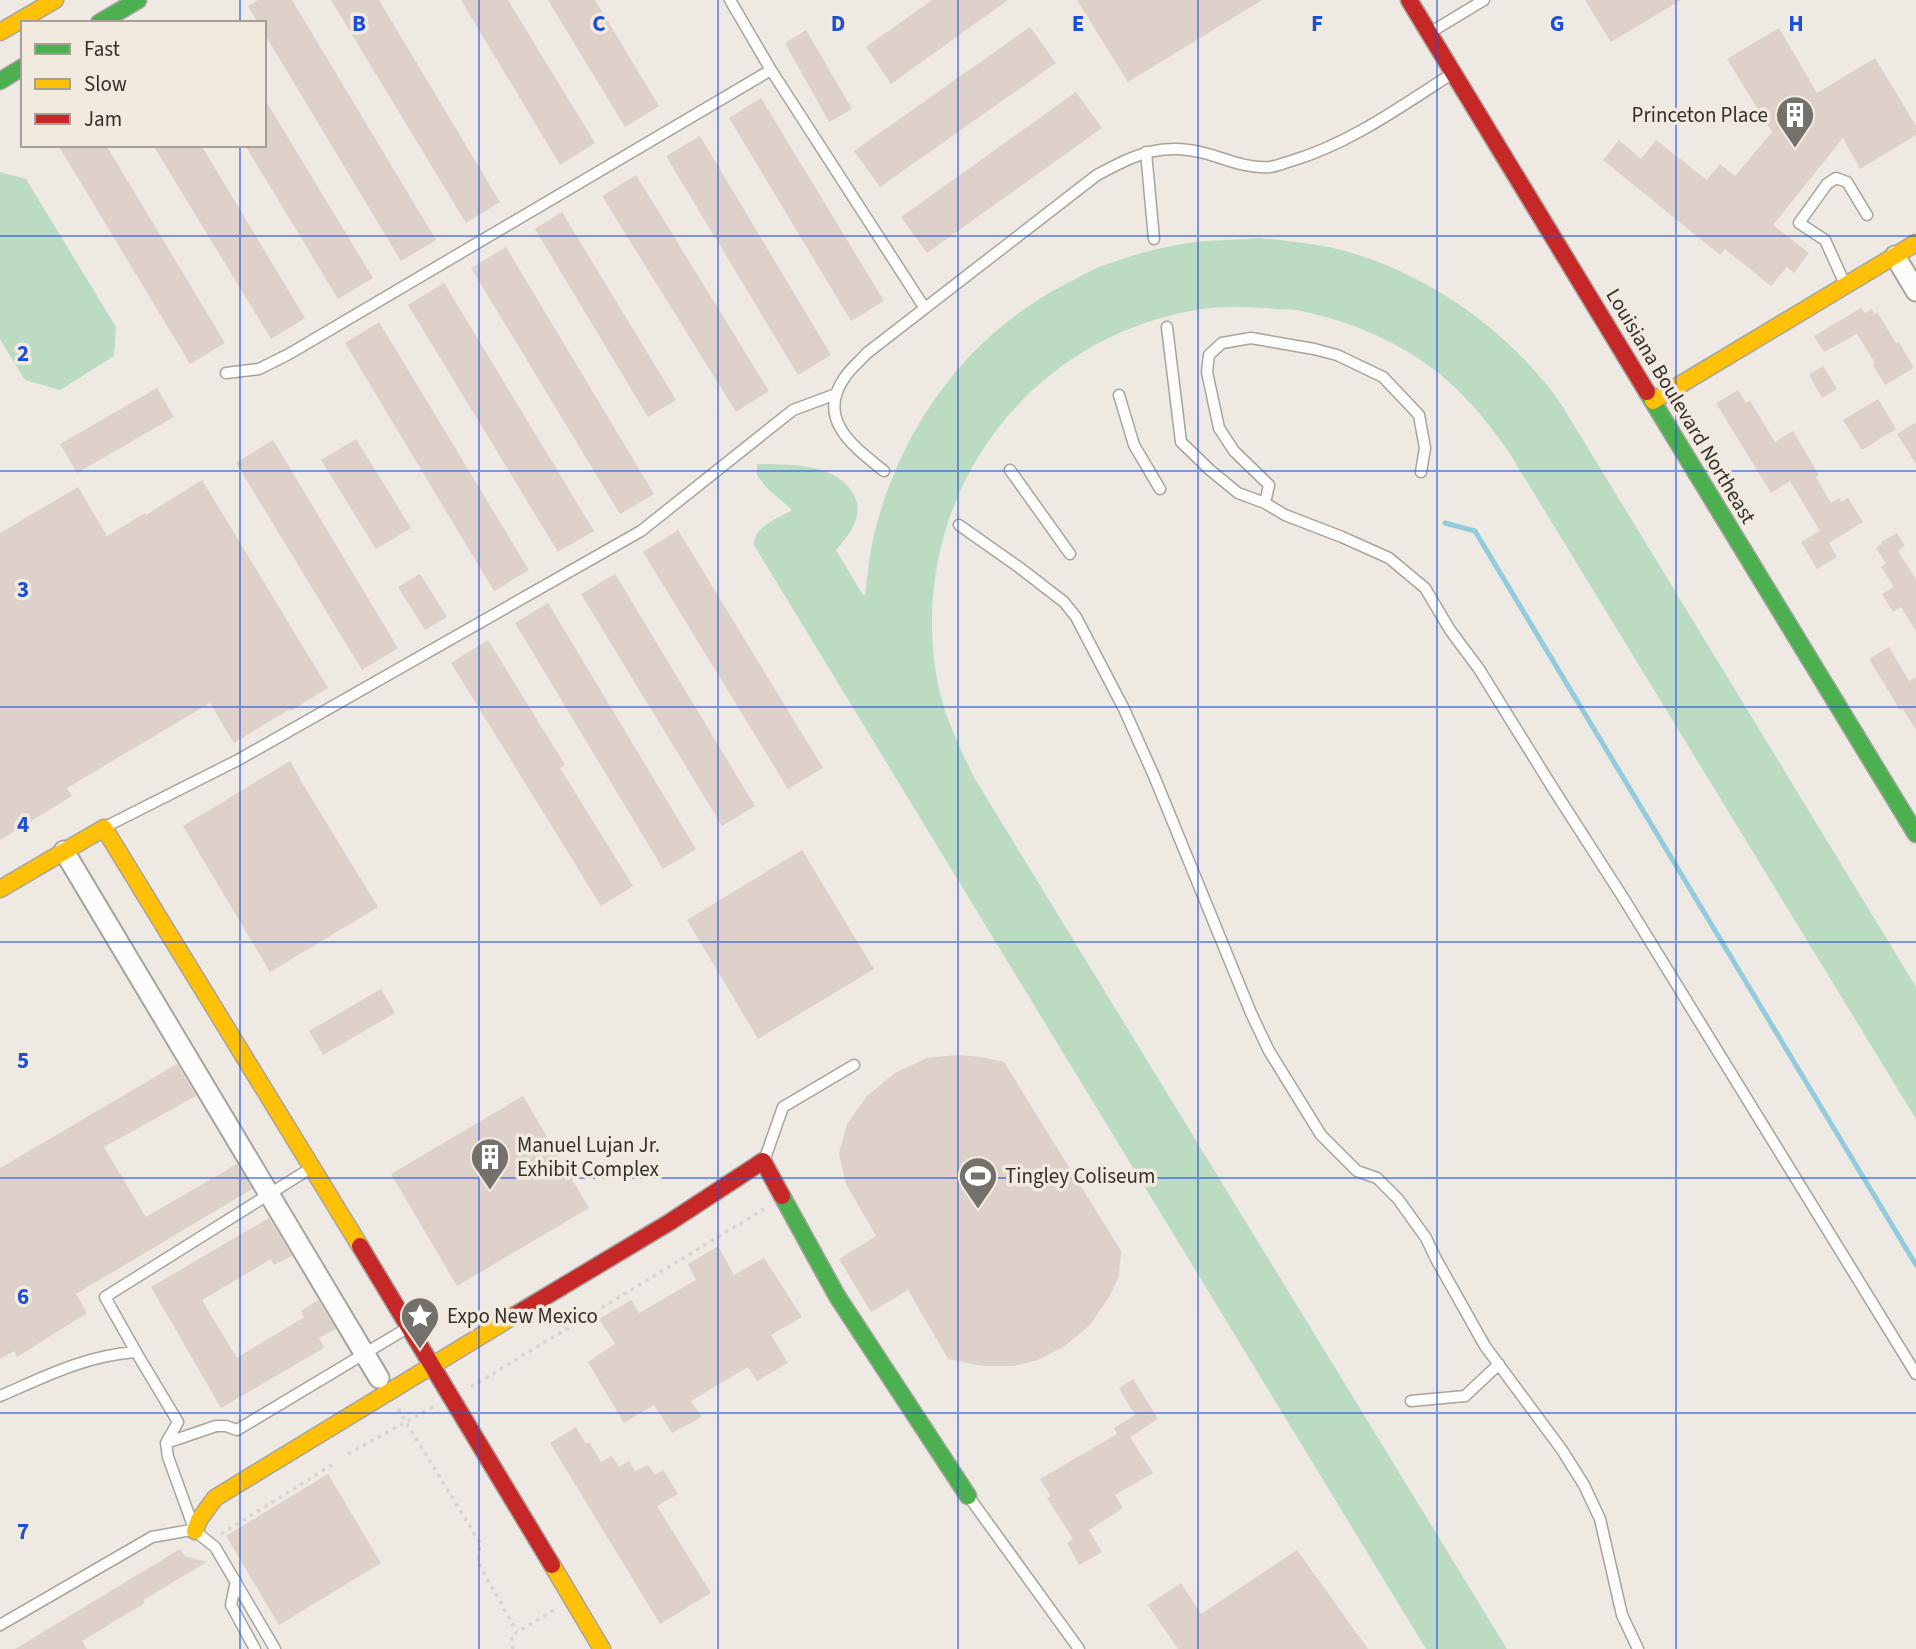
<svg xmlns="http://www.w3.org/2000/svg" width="1916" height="1649" viewBox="0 0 1916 1649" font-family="'Source Sans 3',sans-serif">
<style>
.green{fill:#bbdcc2}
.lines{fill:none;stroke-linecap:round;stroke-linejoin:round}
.stream{stroke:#92ccdb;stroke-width:5}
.building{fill:#ded1ca}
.lane-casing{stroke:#a7a49f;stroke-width:13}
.street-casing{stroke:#a7a49f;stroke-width:23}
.fast-casing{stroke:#a7a49f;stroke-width:19}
.slow-casing{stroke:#a7a49f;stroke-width:19}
.jam-casing{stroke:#a7a49f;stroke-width:19}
.path{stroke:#d7d5d4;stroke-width:3.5;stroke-dasharray:3.5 5;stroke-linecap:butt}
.lane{stroke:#fcfcfb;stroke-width:10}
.street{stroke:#fcfcfb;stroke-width:19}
.fast{stroke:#4caf50;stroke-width:16}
.slow{stroke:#ffc107;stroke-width:16}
.jam{stroke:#c62828;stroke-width:16}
.grid{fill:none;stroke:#1d4ed8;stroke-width:2;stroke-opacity:0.55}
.labels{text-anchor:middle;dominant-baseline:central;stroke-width:7;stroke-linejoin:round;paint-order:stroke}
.poi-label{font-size:21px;fill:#33302c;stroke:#f2e9df;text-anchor:start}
.street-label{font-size:21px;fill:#33302c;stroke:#f2e9df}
.grid-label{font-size:23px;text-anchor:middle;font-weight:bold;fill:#1d4ed8;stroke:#f2e9df;stroke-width:7;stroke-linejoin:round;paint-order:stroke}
</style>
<rect width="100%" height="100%" fill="#eee9e3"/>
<path class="green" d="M0 172 26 179 116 327 114 356 60 390 25 380 0 339Z
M1259 238C1289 241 1320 244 1349 252 1427 275 1496 323 1547 385 1560 400 1569 418 1580 435L1916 987V1119L1510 454C1485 417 1456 383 1419 359 1383 335 1339 318 1296 310 1286 309 1275 309 1265 308 1242 307 1218 306 1196 310 1020 340 906 505 937 680 944 715 959 747 975 779L1507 1649H1426L754 545C754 526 777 519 792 510L766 487 757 475V464C790 465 838 462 855 497 864 515 849 536 836 550L863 595H865C868 572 870 549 876 527 903 425 969 334 1064 285 1078 278 1092 269 1107 264 1135 254 1165 246 1195 242 1216 240 1238 240 1259 238Z"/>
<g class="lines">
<path class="stream" d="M1445 523 1475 531 1916 1265"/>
</g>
<path class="building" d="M258 0H292L436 240 401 261 264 33V23H258L248 6Z
M331 0H379L500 202 466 223Z
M461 0H508L595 143 560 165Z
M548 0H595L659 106 625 127Z
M932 0H1008L891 84 866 47Z
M1077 0H1262L1128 82Z
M1585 0H1681L1611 42Z
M1030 27 1056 63 880 187 854 151Z
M1779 28 1817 93 1875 58 1916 126V135L1860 169 1843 138 1773 225 1809 253 1794 273 1787 267 1771 286 1725 249 1720 255 1603 160 1619 140 1641 159 1656 140 1707 180 1720 164 1735 176 1772 132 1727 59Z
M806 30 852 109 829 122 785 43Z
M1076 92 1102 128 927 253 901 217Z
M264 98 373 278 338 299 245 145H264Z
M761 98 884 301 851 321 729 118Z
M700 136 831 355 798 375 666 156Z
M58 145H106L225 343 190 364Z
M153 145H201L305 318 271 339Z
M636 175 769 391 736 412 602 196Z
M562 212 676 400 648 417 535 229Z
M506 247 654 494 620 514 471 268Z
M444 283 594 531 558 552 408 305Z
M1861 308 1865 313 1872 309 1874 314 1877 312 1896 343 1899 342 1914 368 1885 385 1873 365 1875 363 1857 334 1824 352 1814 336Z
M379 322 529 570 494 591 345 343Z
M1823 366 1837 389 1822 398 1809 375Z
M157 388 174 417 77 473 60 444Z
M1738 390 1746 403 1750 401 1775 442 1793 431 1819 475 1816 477 1831 503 1839 498 1841 502 1848 498 1863 522 1829 543 1837 557 1817 569 1801 542 1820 531 1790 481 1771 493 1716 403Z
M1878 399 1896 429 1862 450 1843 420Z
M1916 422V464L1897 434Z
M356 439 411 528 376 549 321 460Z
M273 440 398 648 362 670 236 463Z
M202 480 328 688 291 711 290 709 234 743 210 703 67 788 72 796 0 840V533L78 487 107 536 145 513 146 515Z
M678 530 823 768 788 789 643 552Z
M1897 533 1905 546 1898 551 1916 579V631L1901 607 1893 612 1882 594 1894 587 1881 567 1886 564 1876 548 1882 544 1881 542Z
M420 574 447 617 425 630 398 587Z
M615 574 755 806 722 826 581 594Z
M548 603 696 849 663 869 515 623Z
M488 640 565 765 560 768 633 886 601 906 451 663Z
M1889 647 1909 681 1916 677V730L1903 709 1900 710 1869 659Z
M290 761 300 778H299L378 907 270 972 183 826Z
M802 850 874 969 758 1039 687 920Z
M381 989 395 1013 323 1055 309 1031Z
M957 1055 980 1057 1004 1062 1121 1251 1119 1276 1109 1297 1090 1325 1065 1346 1038 1360 1014 1366H982L948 1359 908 1290 871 1312 839 1259 876 1236 846 1184 839 1153 847 1124 867 1096 895 1073 927 1058Z
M177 1064 196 1096 104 1147 146 1217 237 1164 252 1189 76 1294 87 1313 17 1357 14 1351 0 1359V1168Z
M523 1096 589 1208 457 1286 391 1174Z
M269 1218 292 1256 274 1265 271 1259 202 1300 237 1358 304 1317 301 1311 318 1300 336 1329 319 1338 324 1348 221 1408 151 1287Z
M718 1246 734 1275 764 1258 802 1317 771 1335 788 1363 757 1381 748 1367 691 1401 702 1417 672 1433 654 1405 624 1423 588 1362 615 1344 599 1319 631 1300 639 1313 696 1280 688 1264Z
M1133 1379 1158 1419 1130 1437 1153 1473 1115 1495 1123 1508 1089 1530 1102 1552 1079 1565 1067 1543 1073 1539 1047 1498 1051 1496 1040 1479 1117 1434 1114 1428 1135 1415 1119 1388Z
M576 1427 586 1444 589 1442 601 1462 612 1456 619 1467 629 1461 635 1471 648 1465 655 1475 663 1470 678 1494 657 1506 711 1593 660 1624 550 1443Z
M328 1474 381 1563 279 1625 226 1536Z
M180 1549 185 1556 207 1562 143 1600 145 1603 82 1641 87 1649H15Z
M1297 1550 1368 1649H1178L1148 1605 1181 1583 1201 1614Z"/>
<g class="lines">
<g class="lane-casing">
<path id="lane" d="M730 0 771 70 924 307
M1431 32 1484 0
M1146 152 1154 239
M1844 282 1825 240 1799 223 1827 184 1836 178 1847 182 1867 215
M1167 327 1181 442 1210 470 1238 493 1265 503 1285 515 1342 537 1389 558 1425 588 1450 630 1479 669 1554 790 1624 899 1916 1374
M226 373 259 369 289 354 771 70
M1119 395 1134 445 1160 489
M1010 470 1070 554
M884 471C854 447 815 419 845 377 851 368 860 361 867 353L1097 175C1137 154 1162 141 1208 154 1228 160 1249 169 1270 167 1277 166 1284 163 1291 161 1349 144 1400 107 1450 75
M1265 503 1269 485 1234 451 1219 428 1207 372 1209 355 1222 343 1251 338 1314 349 1337 355 1383 377 1419 415 1425 448 1421 472
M959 525 1020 568 1064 602 1076 617 1124 709 1154 776 1251 1013 1269 1051 1321 1135 1357 1171 1377 1178 1398 1199 1426 1238 1436 1259 1485 1346 1562 1450 1584 1485 1600 1519 1622 1615 1638 1649
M107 826 238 760 641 531 793 410 836 394
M764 1161 783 1107 854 1065
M136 1352 105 1297 311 1168
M0 1396C44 1377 87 1355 136 1352L178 1422 166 1443 168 1457 192 1523
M1411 1401 1465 1396 1499 1364
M166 1443 216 1426H226L237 1430 409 1327
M969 1497 1079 1649
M236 1581 231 1605 255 1649
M0 1625 152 1537 191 1530 195 1531 215 1547 275 1649"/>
</g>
<g class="street-casing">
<path id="street" d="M1895 256 1916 291
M64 851 379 1378"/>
</g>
<g class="fast-casing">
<path id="fast" d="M99 23 138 0
M0 81 23 67
M1647 392 1916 834
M782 1196 837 1296 968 1496"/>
</g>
<g class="slow-casing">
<path id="slow" d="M0 32 55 0
M1653 401 1916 243
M0 889 104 828 360 1246
M195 1531 199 1520 215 1498 515 1315
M552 1565 602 1649"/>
</g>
<g class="jam-casing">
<path id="jam" d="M1409 0 1647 392
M360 1246 552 1565
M515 1315 670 1222 763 1161 782 1196"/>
</g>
<path class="path" d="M471 1387 764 1209
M398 1409 480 1543 478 1562 517 1632
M348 1454 433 1407
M221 1534 335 1463
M513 1649 511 1636 554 1610"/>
<use href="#lane" class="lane"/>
<use href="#street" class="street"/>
<use href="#fast" class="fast"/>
<use href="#slow" class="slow"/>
<use href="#jam" class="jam"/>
</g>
<path class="grid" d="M240 0V23M479 0V1649M718 0V1649M958 0V1649M1198 0V1649M1437 0V1649M1676 0V1649M240 145V1649M0 236H1916M0 471H1916M0 707H1916M0 942H1916M0 1178H1916M0 1413H1916"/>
<defs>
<g id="building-pin" transform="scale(2.0125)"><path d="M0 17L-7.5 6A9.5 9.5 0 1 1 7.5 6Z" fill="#74716c" stroke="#f2e9df"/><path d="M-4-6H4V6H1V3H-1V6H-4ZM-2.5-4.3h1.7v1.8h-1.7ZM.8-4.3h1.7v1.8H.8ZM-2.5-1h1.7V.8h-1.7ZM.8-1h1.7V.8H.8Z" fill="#fff"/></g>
<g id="stadium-pin" transform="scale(2.0125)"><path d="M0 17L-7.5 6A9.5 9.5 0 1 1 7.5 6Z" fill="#74716c" stroke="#f2e9df"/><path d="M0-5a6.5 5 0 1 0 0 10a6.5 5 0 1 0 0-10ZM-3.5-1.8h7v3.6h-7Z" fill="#fff"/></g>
<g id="sight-pin" transform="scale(2.0125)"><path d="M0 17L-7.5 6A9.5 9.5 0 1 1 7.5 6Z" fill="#74716c" stroke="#f2e9df"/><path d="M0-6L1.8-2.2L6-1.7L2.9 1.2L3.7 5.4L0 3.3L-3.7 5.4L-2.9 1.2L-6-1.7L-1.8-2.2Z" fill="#fff"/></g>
</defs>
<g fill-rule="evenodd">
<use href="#building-pin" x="1795" y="115"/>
<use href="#building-pin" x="490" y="1157"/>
<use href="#stadium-pin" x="978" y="1176"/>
<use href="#sight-pin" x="420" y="1316"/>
</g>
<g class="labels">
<g class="poi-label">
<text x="1768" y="115" text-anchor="end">Princeton Place</text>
<text x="517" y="1145">Manuel Lujan Jr.<tspan x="517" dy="24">Exhibit Complex</tspan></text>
<text x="1005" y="1176">Tingley Coliseum</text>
<text x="447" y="1316">Expo New Mexico</text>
</g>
<g class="street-label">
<text transform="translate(1681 406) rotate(59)">Louisiana Boulevard Northeast</text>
</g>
</g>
<g class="grid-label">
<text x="359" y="31">B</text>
<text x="599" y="31">C</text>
<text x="838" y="31">D</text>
<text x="1078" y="31">E</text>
<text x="1317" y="31">F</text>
<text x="1557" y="31">G</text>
<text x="1796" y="31">H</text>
<text x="23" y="361">2</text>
<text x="23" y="597">3</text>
<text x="23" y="832">4</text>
<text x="23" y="1068">5</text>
<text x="23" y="1304">6</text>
<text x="23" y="1539">7</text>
</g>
<rect x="21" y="21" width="245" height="126" fill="#f2e9df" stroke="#a69f97" stroke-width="2"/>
<rect x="35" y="44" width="35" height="10" fill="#4caf50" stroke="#a69f97" stroke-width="2"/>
<text x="84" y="56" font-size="21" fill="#33302c">Fast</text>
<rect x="35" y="79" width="35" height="10" fill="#ffc107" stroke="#a69f97" stroke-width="2"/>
<text x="84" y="91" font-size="21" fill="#33302c">Slow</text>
<rect x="35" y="114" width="35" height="10" fill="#c62828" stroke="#a69f97" stroke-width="2"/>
<text x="84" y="126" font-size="21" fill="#33302c">Jam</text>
</svg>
